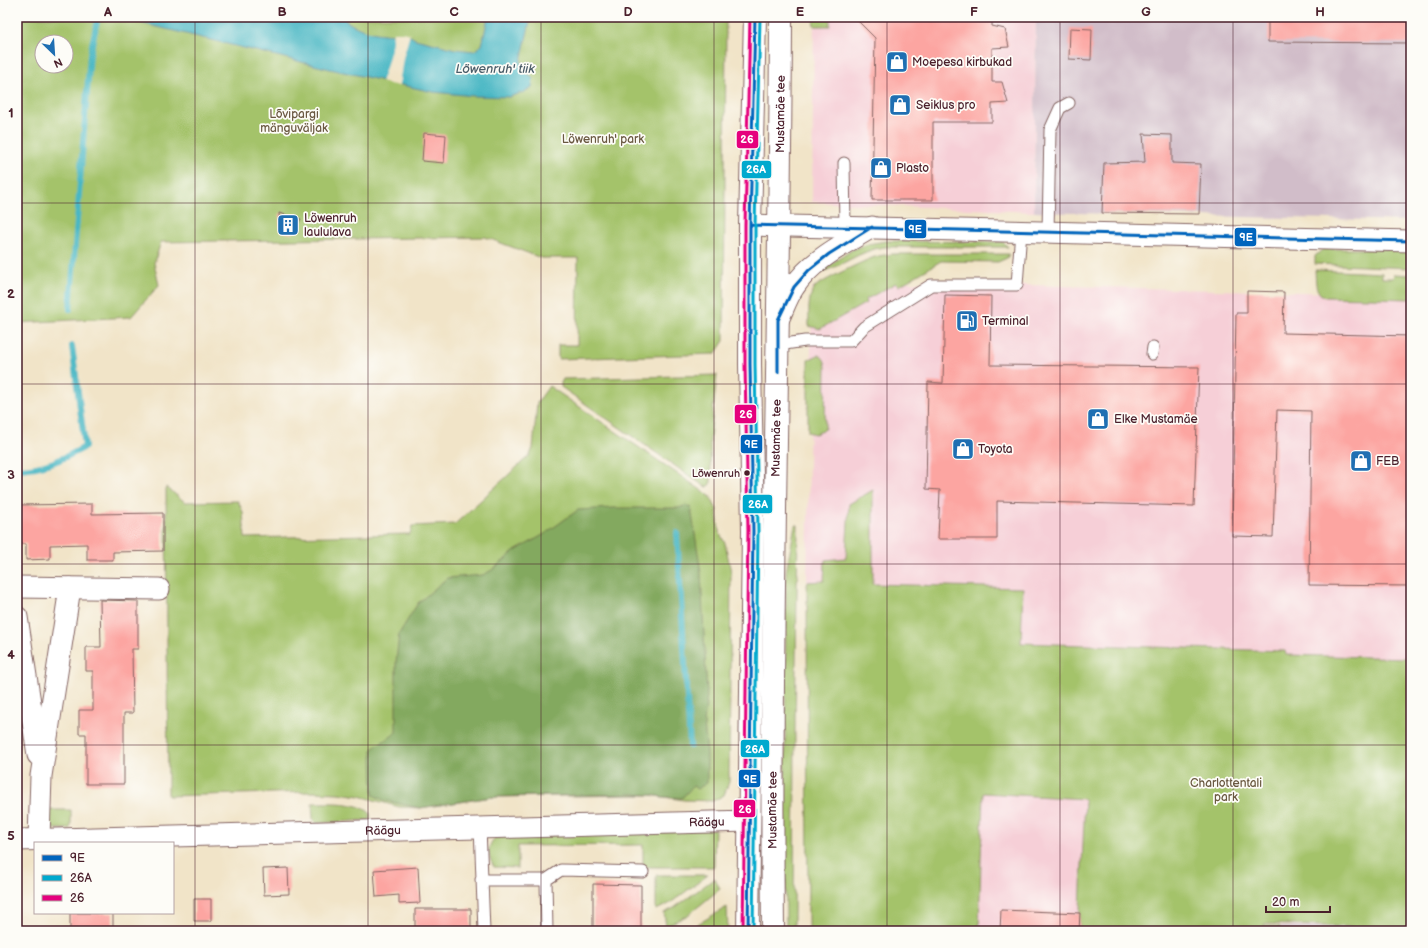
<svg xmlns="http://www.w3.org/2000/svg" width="1428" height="948" viewBox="0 0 1428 948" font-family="'Balsamiq Sans',sans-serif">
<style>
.built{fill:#f6cfd7}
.industrial{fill:#d1bdc9}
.green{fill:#a4c36b;stroke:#77714b;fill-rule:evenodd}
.forest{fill:#83a95f;stroke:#666445}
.water{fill:#49b7c4;stroke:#4a6b78}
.pier{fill:#f1e4c8}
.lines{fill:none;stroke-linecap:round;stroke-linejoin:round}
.stream{stroke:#49b7c4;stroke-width:6}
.building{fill:#fca5a1}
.lane-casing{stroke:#846462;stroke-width:13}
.street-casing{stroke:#846462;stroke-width:23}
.secondary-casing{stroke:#846462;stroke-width:24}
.lane{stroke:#fff;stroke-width:11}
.street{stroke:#fff;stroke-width:21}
.secondary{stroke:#fff;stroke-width:22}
.bus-1-casing{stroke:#fdfcf7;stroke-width:6}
.bus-2-casing{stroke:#fdfcf7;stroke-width:6}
.bus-3-casing{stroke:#fdfcf7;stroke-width:6}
.bus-1{stroke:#0065bd;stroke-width:3}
.bus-2{stroke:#00a9ce;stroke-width:3}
.bus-3{stroke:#e5007d;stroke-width:3}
.grid{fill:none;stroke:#4a1f2b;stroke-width:1;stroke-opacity:0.55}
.bus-dot{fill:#4a1f2b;stroke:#fdfcf7;stroke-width:1.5}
.labels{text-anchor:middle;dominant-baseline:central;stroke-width:3.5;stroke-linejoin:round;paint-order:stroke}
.bus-label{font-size:11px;fill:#4a1f2b;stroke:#fdfcf7;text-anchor:end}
.poi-label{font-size:12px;fill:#4a1f2b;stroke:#fdfcf7;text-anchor:start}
.park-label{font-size:12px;fill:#6a5841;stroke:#fdfcf7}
.street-label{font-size:12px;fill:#4a1f2b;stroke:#fdfcf7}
.water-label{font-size:13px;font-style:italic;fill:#4a5c68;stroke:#fdfcf7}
.line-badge{stroke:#fdfcf7;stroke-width:1.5}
.badge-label{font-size:11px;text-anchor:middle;font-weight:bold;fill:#fff}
.neatline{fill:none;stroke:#4a1f2b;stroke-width:1.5}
.grid-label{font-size:13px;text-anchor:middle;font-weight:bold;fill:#4a1f2b}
</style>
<rect width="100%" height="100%" fill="#fdfcf7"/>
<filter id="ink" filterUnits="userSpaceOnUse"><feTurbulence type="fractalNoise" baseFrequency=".025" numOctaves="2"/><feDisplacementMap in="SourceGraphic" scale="8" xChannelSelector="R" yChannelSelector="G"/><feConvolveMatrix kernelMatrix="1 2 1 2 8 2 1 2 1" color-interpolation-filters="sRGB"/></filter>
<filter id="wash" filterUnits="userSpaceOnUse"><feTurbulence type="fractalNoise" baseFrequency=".012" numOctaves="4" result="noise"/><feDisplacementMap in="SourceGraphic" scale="16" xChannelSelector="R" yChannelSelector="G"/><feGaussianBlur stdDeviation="0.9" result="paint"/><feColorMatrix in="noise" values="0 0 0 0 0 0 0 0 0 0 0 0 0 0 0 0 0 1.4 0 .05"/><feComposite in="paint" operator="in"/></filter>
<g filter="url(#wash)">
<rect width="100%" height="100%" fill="#f1e4c8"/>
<path class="built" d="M814 17H1036L1034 212 812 202Z
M825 280 1411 295V658L1285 655V651L1021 643 1023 589 873 584V490L849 504 846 558 824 581 807 582 812 288Z
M982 793 1085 799 1081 895 1105 931H950V929H979Z"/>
<path class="industrial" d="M1036 17H1411V221L1034 212Z
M1268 926 1411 929V931H1268Z"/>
<path class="green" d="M17 17H726L724 341 715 354 558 359V345H577L578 258H541L485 237 161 242 154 263 159 285 131 317 17 323ZM42 42H66V66H42Z
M813 17H830V26H814Z
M886 241 1003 242 1008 247H884C860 250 841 268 817 273L852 250 868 244Z
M1323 249H1411V268L1315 264V256Z
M893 254H1009L1007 258 998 262 941 261 899 286 896 283 865 300 866 303 820 329 809 326C809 314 807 298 815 287 818 283 867 259 875 257 881 255 887 255 893 254Z
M1315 270 1382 273V278H1393L1394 274 1411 275V299L1325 297C1314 293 1316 280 1315 270Z
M818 355C824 357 825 361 826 367L825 428 823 431 815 434 808 432V360Z
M717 375 710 439 711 482 708 487 704 486 561 387V383L563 379Z
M549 386 710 496 717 510 719 532 725 543 731 572 729 782 724 795 713 801 684 800 650 795 492 797 420 808 399 807 360 796 338 793 312 792 168 796 166 487 185 502 238 501 243 512 245 538 410 534 412 526 455 524 530 455 533 448 537 403Z
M873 490V584L1023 588 1021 643 1285 651 1286 655 1411 658V929L1266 924 1263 926 1280 927 1279 931H1079L1085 799 983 793 979 929H950V931H808L807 582 824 581 825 560 846 558 849 504Z
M795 525H798L795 733 794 931H786L785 794 786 572Z
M312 803C328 803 358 801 370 813V820L316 823 313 820Z
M47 810H71V826L69 829H52L49 828Z
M715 829 714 867H643V845L518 846V868L494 867C488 857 486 847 495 838Z
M656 875H708L669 904 656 910Z
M715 878 720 889 688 915 666 926 664 913 674 908Z
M727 907 728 931H691L696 925Z"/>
<path class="forest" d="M686 505 691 508 701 573 707 695 704 723 707 754V783L697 789 693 786 682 798 664 797 650 795 632 794 492 797 420 808 386 801 373 795 372 750C379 741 388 741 396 732V662L399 634 418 603 447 578 483 575 492 570 515 551 543 535 578 510 613 508H679Z"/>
<path class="water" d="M139 17H292L319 19 329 17H345V20C355 28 371 33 384 34 395 36 405 31 415 39L440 45 455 49 474 51 482 45 488 17H531L521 61 522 66 533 79 532 87 524 92 509 97 474 96 433 92 330 69 141 23Z"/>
<path class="pier" d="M393 32H402L410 34 403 58 399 86 381 82 385 71 391 49Z"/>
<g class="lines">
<path class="stream" d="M70 309 90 54 98 17
M17 469C45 468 61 460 85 447L72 346
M677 533 690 746"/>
</g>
<g id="blocks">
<path class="building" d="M854 17H992V26L1005 29 1009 47 992 48V82H1002L1008 103 992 104V122H933V200H872L875 38Z
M1268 17H1411V43L1268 42Z
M1070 28 1092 29 1091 60 1069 59Z
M424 133 446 135 444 163 422 161Z
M1143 134 1172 135V163L1201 164 1199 214 1102 213 1104 163 1145 162Z
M279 213 301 219 292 234 280 231Z
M1247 291 1284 292 1283 333 1411 336V586L1309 585 1311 411 1277 410 1273 537 1232 536 1236 313H1247Z
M945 295 991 296 990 365 1199 367 1194 506 997 501V539H938L940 490 926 489 928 382 943 383Z
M92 504V514L163 513V551L113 552V560H87V544L50 545V559L26 560V544H17V505Z
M100 600 138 601V649H132L133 713H124V784H86V734H79V710H93V671H86V647H101Z
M418 867 420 903 399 904V895L376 897 374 870Z
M288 868 289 894 264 895 263 869Z
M593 884 641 885V931H593Z
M194 899H211V921H194Z
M415 909H471V931H415Z
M1001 910 1080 913 1079 931H1000Z
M70 913H113V931H70Z"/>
</g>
</g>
<g filter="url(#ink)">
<use href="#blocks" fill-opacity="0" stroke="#846462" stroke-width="1"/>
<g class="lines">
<g class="lane-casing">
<path id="lane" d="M844 163 845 226
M1048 232 1050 130 1060 108 1069 103
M778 345 805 341H851L864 327 931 285H1017L1021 231
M1152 354 1153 347
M480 827 484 931
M481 880H546L547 931
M546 880 561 870 643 872"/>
</g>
<g class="street-casing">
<g id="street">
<path d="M750 225 1411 241"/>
<path d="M778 320C783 310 787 297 794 287 811 260 846 243 872 227"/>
<path d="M17 587 159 589"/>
<path d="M17 617 38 755"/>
<path d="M39 839 41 776 70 588"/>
<path id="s1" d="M17 840 749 821"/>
</g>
</g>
<g class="secondary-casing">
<g id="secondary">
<path d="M748 931 753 531 750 364V225L755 17"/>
<path id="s2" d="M773 931C770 626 780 322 781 17"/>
</g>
</g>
<use href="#lane" class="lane"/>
<use href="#street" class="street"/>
<use href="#secondary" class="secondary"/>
<g class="bus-1-casing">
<path id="bus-1" d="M750 225 1411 241
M778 372V320L794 287 809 270 829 254 872 227
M748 931 753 531 750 364V225L755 17"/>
</g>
<g class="bus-2-casing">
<path id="bus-2" d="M753 931 758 531 755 364V225L760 17"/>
</g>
<g class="bus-3-casing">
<path id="bus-3" d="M743 931 748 531 745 364V225L750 17"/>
</g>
<use href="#bus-1" class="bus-1"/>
<use href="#bus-2" class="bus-2"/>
<use href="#bus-3" class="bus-3"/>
</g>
</g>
<path class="grid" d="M195 17V931M368 17V931M541 17V931M714 17V931M887 17V931M1060 17V931M1233 17V931M17 203H1411M17 384H1411M17 564H1411M17 745H1411"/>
<defs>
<g id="shop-square" transform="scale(1.15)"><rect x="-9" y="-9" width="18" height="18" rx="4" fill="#1f6fb2" stroke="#fdfcf7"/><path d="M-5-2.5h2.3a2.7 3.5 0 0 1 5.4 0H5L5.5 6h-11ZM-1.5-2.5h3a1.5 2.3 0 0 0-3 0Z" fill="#fff"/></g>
<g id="building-square" transform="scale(1.15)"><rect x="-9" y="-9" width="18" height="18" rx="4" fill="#1f6fb2" stroke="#fdfcf7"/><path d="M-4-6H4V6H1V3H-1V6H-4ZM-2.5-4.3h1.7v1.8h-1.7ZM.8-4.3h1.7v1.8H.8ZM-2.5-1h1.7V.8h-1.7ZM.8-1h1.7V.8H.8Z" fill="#fff"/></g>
<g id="fuel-square" transform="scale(1.15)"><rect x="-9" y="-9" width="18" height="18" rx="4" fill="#1f6fb2" stroke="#fdfcf7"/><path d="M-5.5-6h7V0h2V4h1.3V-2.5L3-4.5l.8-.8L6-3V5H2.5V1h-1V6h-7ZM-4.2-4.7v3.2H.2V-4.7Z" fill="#fff"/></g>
</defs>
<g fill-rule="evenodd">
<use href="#shop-square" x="897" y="62"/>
<use href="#shop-square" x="900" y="105"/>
<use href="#shop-square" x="881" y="168"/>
<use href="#building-square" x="288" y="225"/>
<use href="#fuel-square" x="967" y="321"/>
<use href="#shop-square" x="1098" y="419"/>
<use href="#shop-square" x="963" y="449"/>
<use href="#shop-square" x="1361" y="461"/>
</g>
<circle class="bus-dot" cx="747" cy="473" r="3.5"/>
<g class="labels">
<g class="bus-label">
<text x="740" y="473">Löwenruh</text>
</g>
<g class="poi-label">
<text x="912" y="62">Moepesa kirbukad</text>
<text x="916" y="105">Seiklus pro</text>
<text x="896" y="168">Plasto</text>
<text x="304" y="218">Löwenruh<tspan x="304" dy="14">laululava</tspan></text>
<text x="982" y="321">Terminal</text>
<text x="1114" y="419">Elke Mustamäe</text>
<text x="978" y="449">Toyota</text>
<text x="1376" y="461">FEB</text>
</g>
<g class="park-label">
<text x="294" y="114">Lõvipargi<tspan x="294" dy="14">mänguväljak</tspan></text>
<text x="603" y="139">Löwenruh' park</text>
<text x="1226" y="783">Charlottentali<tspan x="1226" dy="14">park</tspan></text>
</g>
<g class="street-label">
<text stroke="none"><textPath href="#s2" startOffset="817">Mustamäe tee</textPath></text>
<text stroke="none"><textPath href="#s2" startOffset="493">Mustamäe tee</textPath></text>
<text stroke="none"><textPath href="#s2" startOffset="121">Mustamäe tee</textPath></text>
<text stroke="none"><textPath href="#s1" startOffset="690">Räägu</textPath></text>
<text stroke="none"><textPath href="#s1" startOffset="366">Räägu</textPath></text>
</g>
<g class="water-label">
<text x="495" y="69">Löwenruh' tiik</text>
</g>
</g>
<g class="line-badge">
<rect x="736" y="130" width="23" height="19" rx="4" fill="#e5007d"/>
<rect x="741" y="160" width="31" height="19" rx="4" fill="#00a9ce"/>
<rect x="904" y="219" width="23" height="20" rx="4" fill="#0065bd"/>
<rect x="1234" y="227" width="23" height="20" rx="4" fill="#0065bd"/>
<rect x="734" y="404" width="23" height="20" rx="4" fill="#e5007d"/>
<rect x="740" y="434" width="23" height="20" rx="4" fill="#0065bd"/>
<rect x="742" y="494" width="31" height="20" rx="4" fill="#00a9ce"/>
<rect x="740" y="739" width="30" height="19" rx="4" fill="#00a9ce"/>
<rect x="738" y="769" width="23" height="19" rx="4" fill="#0065bd"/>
<rect x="733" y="799" width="23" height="19" rx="4" fill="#e5007d"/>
</g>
<g class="badge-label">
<text x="747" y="143">26</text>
<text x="756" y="173">26A</text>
<text x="915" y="233">9E</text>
<text x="1246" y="241">9E</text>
<text x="746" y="418">26</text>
<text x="751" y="448">9E</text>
<text x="758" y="508">26A</text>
<text x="755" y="753">26A</text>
<text x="750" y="783">9E</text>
<text x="745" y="813">26</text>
</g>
<rect width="1428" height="948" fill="none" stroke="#fdfcf7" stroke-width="44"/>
<rect x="34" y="842" width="140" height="72" fill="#fdfcf7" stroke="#b5a4a5"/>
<rect x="42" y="855" width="20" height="6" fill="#0065bd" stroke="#b5a4a5"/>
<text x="70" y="862" font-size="12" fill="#4a1f2b">9E</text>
<rect x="42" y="875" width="20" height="6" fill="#00a9ce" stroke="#b5a4a5"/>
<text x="70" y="882" font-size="12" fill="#4a1f2b">26A</text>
<rect x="42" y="895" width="20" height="6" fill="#e5007d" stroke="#b5a4a5"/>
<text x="70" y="902" font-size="12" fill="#4a1f2b">26</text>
<g transform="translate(54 54) rotate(155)"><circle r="19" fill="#fdfcf7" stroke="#b5a4a5"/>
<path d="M0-3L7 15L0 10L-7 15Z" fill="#1f6fb2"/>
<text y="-6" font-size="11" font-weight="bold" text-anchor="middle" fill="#4a1f2b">N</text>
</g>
<path d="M1266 906v6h64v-6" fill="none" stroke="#4a1f2b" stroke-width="2"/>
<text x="1272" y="906" font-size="12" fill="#4a1f2b" stroke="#fdfcf7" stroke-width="3" paint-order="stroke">20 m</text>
<rect x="22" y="22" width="1384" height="904" class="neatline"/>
<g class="grid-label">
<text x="108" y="16">A</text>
<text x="282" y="16">B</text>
<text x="454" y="16">C</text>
<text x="628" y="16">D</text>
<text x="800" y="16">E</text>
<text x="974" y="16">F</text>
<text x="1146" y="16">G</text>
<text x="1320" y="16">H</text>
<text x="11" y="117">1</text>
<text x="11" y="298">2</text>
<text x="11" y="479">3</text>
<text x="11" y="659">4</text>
<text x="11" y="840">5</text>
</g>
</svg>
